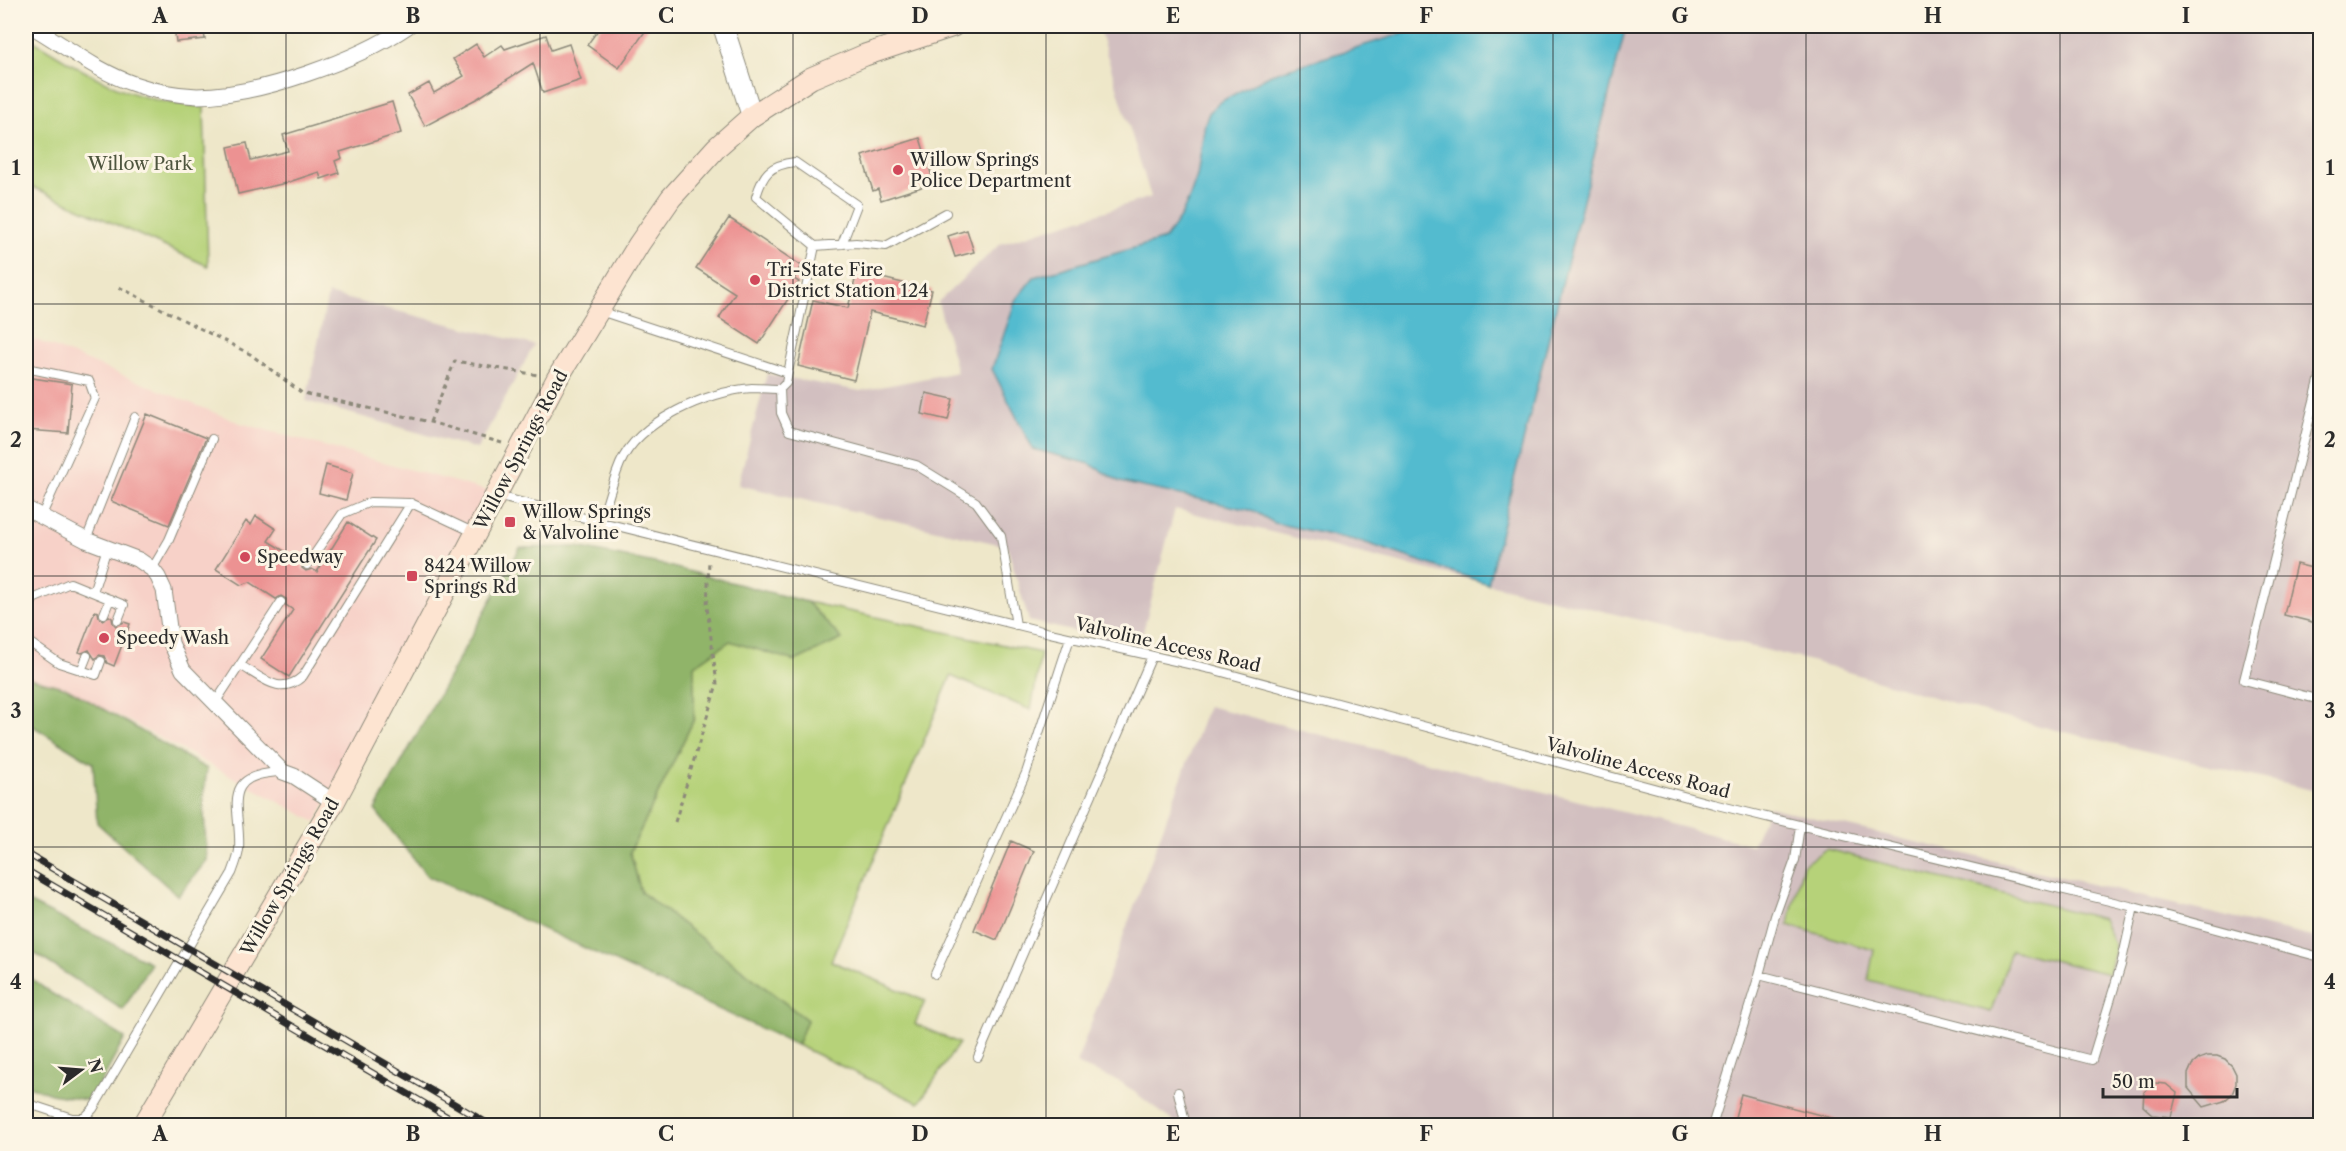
<svg xmlns="http://www.w3.org/2000/svg" width="2346" height="1151" viewBox="0 0 2346 1151" font-family="'Libre Caslon Text',serif">
<style>
.built{fill:#f7d1c8}
.industrial{fill:#d2bfc0}
.green{fill:#b6d279;stroke:#707e52;stroke-width:1.5}
.forest{fill:#90b469;stroke:#5e704a;stroke-width:1.5}
.water{fill:#52bbcf;stroke:#3e737d;stroke-width:1.5}
.building{fill:#ec9292}
.lines{fill:none;stroke-linecap:round;stroke-linejoin:round}
.service-casing{stroke:#8c897a;stroke-width:10}
.minor-casing{stroke:#8c897a;stroke-width:17}
.tertiary-casing{stroke:#8c897a;stroke-width:22}
.secondary-casing{stroke:#8c897a;stroke-width:23}
.path{stroke:#8c897a;stroke-width:3;stroke-dasharray:4.5 4.5;stroke-linecap:butt}
.service{stroke:#fff;stroke-width:8}
.minor{stroke:#fff;stroke-width:15}
.tertiary{stroke:#fff;stroke-width:20}
.secondary{stroke:#fde4d1;stroke-width:21}
.rail-casing{stroke:#2b2b2b;stroke-width:7}
.rail{stroke:#fcf5e5;stroke-width:4.5;stroke-dasharray:14;stroke-linecap:butt}
.grid{fill:none;stroke:#2b2b2b;stroke-width:1.5;stroke-opacity:0.55}
.poi-dot{fill:#d1495b;stroke:#fcf5e5;stroke-width:2}
.labels{text-anchor:middle;dominant-baseline:central;stroke-width:6;stroke-linejoin:round;paint-order:stroke}
.poi-label{font-size:18px;fill:#2b2b2b;stroke:#fcf5e5;text-anchor:start}
.park-label{font-size:18px;fill:#4e553e;stroke:#fcf5e5}
.street-label{font-size:18px;fill:#2b2b2b;stroke:#fcf5e5}
.neatline{fill:none;stroke:#2b2b2b;stroke-width:2}
.grid-label{font-size:20px;text-anchor:middle;font-weight:bold;fill:#2b2b2b}
</style>
<rect width="100%" height="100%" fill="#fcf5e5"/>
<filter id="ink" filterUnits="userSpaceOnUse"><feTurbulence type="fractalNoise" baseFrequency=".0167" numOctaves="2"/><feDisplacementMap in="SourceGraphic" scale="12" xChannelSelector="R" yChannelSelector="G"/><feConvolveMatrix kernelMatrix="1 2 1 2 8 2 1 2 1" color-interpolation-filters="sRGB"/></filter>
<filter id="wash" filterUnits="userSpaceOnUse"><feTurbulence type="fractalNoise" baseFrequency=".008" numOctaves="4" result="noise"/><feDisplacementMap in="SourceGraphic" scale="24" xChannelSelector="R" yChannelSelector="G"/><feGaussianBlur stdDeviation="1.35" result="paint"/><feColorMatrix in="noise" values="0 0 0 0 0 0 0 0 0 0 0 0 0 0 0 0 0 1.4 0 .05"/><feComposite in="paint" operator="in"/></filter>
<g filter="url(#wash)">
<rect width="100%" height="100%" fill="#eee7c9"/>
<path class="built" d="M36 340 240 423 488 491 316 822 110 711 26 678V344Z"/>
<path class="industrial" d="M1098 26H2320V792L2001 717 1807 660 1175 509 1139 647 1029 621 1007 546 738 485 767 374 860 391 957 372 938 302 1000 244 1151 197Z
M328 294 534 345 477 449 306 401Z
M1208 706 1752 845 1769 807 2320 939V1125H1178L1121 1082 1076 1064Z"/>
<path class="green" d="M26 36C84 72 133 105 204 106L208 266 26 184Z
M807 602 1041 653 1031 710 951 676 831 961 925 1001 915 1024 959 1043 919 1103 797 1045 807 1020 641 892 630 852 694 719V666L730 641 795 661 842 639Z
M1826 849 2103 919 2115 946 2109 974 2011 950 1991 1012 1868 980 1874 950 1788 925 1803 865Z"/>
<path class="forest" d="M577 547 664 565 807 602 842 639 795 661 730 641 694 666V719L630 852 641 892 807 1020 797 1045 427 876 375 810 520 548Z
M26 677 67 688 207 769 203 799 207 860 178 896 97 823 93 763 31 725 26 724Z
M26 901 151 963 123 1010 26 948Z
M26 975 51 993 125 1038 91 1101 51 1094 26 1085Z"/>
<path class="water" d="M1427 26H1626L1488 584 1363 542 1274 523 1254 511 1120 482 1090 464 1033 449 992 369 1016 299 1034 277 1165 239 1181 216 1190 196 1197 176 1205 123 1209 113 1218 103 1271 74Z"/>
<g id="blocks">
<path class="building" d="M174 26H203L205 39 176 42Z
M601 26H649L619 68 587 45Z
M546 35 551 50 569 44 581 80 543 93 533 63 478 98 425 126 408 95 429 83 434 93 464 76 453 59 476 44 484 57 502 45 505 49Z
M392 102 401 133 340 152 342 158 335 161 339 173 321 179 319 172 286 183 238 194 228 147 247 143 251 160 288 151 283 135Z
M920 138 934 183 881 200 878 189 873 191 862 156Z
M729 218 802 266 794 279 799 282 759 344 719 318 735 293 696 268Z
M967 230 974 252 955 257 948 236Z
M857 272 932 290 923 325 870 312 854 380 798 366 813 300 848 308Z
M26 377 72 384 68 433 26 430Z
M926 393 953 399 948 420 922 414Z
M147 414 206 438 169 525 111 501Z
M326 465 353 473 346 500 319 493Z
M256 516 276 529 268 541 302 562V568L306 571 312 569 317 572 348 522 376 540 289 677 261 659 293 610 286 605V599L281 596 276 599 250 582 241 585 216 569 246 521 251 525Z
M2296 564 2320 570V624L2284 615Z
M95 611 98 612 99 617 102 620 109 616 112 618 113 623 116 626 124 622 130 624 114 666 107 663 104 656 99 655 95 659 89 650 82 653 79 652Z
M1011 841 1034 851 997 940 974 930Z
M2207 1056H2217L2225 1059 2232 1066 2236 1074V1084L2232 1094 2224 1101 2204 1107 2188 1088V1074L2192 1065 2199 1059Z
M2154 1083 2166 1084 2177 1093 2171 1117 2153 1115 2143 1106 2144 1092Z
M1741 1094 1843 1121 1842 1125H1733Z"/>
</g>
</g>
<g filter="url(#ink)">
<use href="#blocks" fill-opacity="0" stroke="#8c897a" stroke-width="1.5"/>
<g class="lines">
<g class="service-casing">
<path id="service" d="M815 246 756 197C763 173 770 165 795 162L857 205 842 244
M600 311 788 373 815 246 856 243 886 246 946 213
M26 368 89 381 95 398 41 517
M2320 377 2244 680 2320 700
M780 389 781 413 789 431 916 465 976 502 1001 536 1016 625
M496 496 1050 633 1211 669 1713 804 2134 907 2121 965 2092 1060 1759 975 1712 1126
M601 522C607 503 612 483 620 464 638 421 708 391 752 388 762 388 771 389 780 389L786 383 788 373
M86 540 135 417
M307 565 342 514 370 502 411 503 473 532
M152 569 169 540 212 439
M93 592 107 548
M104 614 110 599
M26 616 33 599 70 583 124 605 118 620
M26 640 59 663 96 675 101 661
M240 665C263 678 280 697 303 676L411 503
M81 671 87 656
M215 703 281 602
M2134 907 2320 957
M935 974 1026 773 1070 638
M1759 975 1775 916 1795 860 1800 826
M978 1057 1152 656
M1178 1092 1186 1126
M26 1103 72 1118H84L93 1109 232 873C235 865 238 858 239 850 242 809 217 774 282 772"/>
</g>
<g class="minor-casing">
<path id="minor" d="M31 26C64 45 98 72 134 84 154 91 176 95 197 96 259 96 358 60 408 26
M29 510 86 540 139 560 152 569 158 577 164 590 171 643 183 670 283 772 294 776 334 802"/>
</g>
<g class="tertiary-casing">
<path id="tertiary" d="M723 26 752 116"/>
</g>
<g class="secondary-casing">
<path id="secondary" d="M143 1126 334 802 557 379 639 244 671 198 717 147 752 116 811 78 865 55 953 26"/>
</g>
<path class="path" d="M119 287 250 354 302 393 430 422 502 443
M430 422 455 361 538 375
M675 822 717 684 707 607 709 560"/>
<use href="#service" class="service"/>
<use href="#minor" class="minor"/>
<use href="#tertiary" class="tertiary"/>
<use href="#secondary" class="secondary"/>
<g class="rail-casing">
<path id="rail" d="M26 853 492 1126
M26 870 463 1126"/>
</g>
<use href="#rail" class="rail"/>
</g>
</g>
<path class="grid" d="M286 26V1126M540 26V1126M793 26V1126M1046 26V1126M1300 26V1126M1553 26V1126M1806 26V1126M2060 26V1126M26 304H2320M26 576H2320M26 847H2320"/>
<g class="poi-dot">
<circle cx="898" cy="170" r="6"/>
<circle cx="755" cy="280" r="6"/>
<rect x="504" y="516" width="12" height="12" rx="3"/>
<circle cx="245" cy="557" r="6"/>
<rect x="406" y="570" width="12" height="12" rx="3"/>
<circle cx="104" cy="638" r="6"/>
</g>
<g class="labels">
<g class="poi-label">
<text x="910" y="160">Willow Springs<tspan x="910" dy="21">Police Department</tspan></text>
<text x="767" y="270">Tri-State Fire<tspan x="767" dy="21">District Station 124</tspan></text>
<text x="522" y="512">Willow Springs<tspan x="522" dy="21">&amp; Valvoline</tspan></text>
<text x="257" y="557">Speedway</text>
<text x="424" y="566">8424 Willow<tspan x="424" dy="21">Springs Rd</tspan></text>
<text x="116" y="638">Speedy Wash</text>
</g>
<g class="park-label">
<text x="140" y="164">Willow Park</text>
</g>
<g class="street-label">
<text transform="translate(521 450) rotate(-62)">Willow Springs Road</text>
<text transform="translate(1168 645) rotate(13)">Valvoline Access Road</text>
<text transform="translate(1638 768) rotate(15)">Valvoline Access Road</text>
<text transform="translate(290 877) rotate(-60)">Willow Springs Road</text>
</g>
</g>
<rect width="2346" height="1151" fill="none" stroke="#fcf5e5" stroke-width="66"/>
<g transform="translate(81 1070) rotate(74)" stroke="#fcf5e5" stroke-width="4.5" paint-order="stroke">
<path d="M0-4.5L10 22L0 15L-10 22Z" fill="#2b2b2b"/>
<text y="-9" font-size="16" font-weight="bold" text-anchor="middle" fill="#2b2b2b">N</text>
</g>
<path d="M2103 1088v9h134v-9" fill="none" stroke="#2b2b2b" stroke-width="3"/>
<text x="2112" y="1088" font-size="18" fill="#2b2b2b" stroke="#fcf5e5" stroke-width="4.5" paint-order="stroke">50 m</text>
<rect x="33" y="33" width="2280" height="1085" class="neatline"/>
<g class="grid-label">
<text x="160" y="23">A</text>
<text x="413" y="23">B</text>
<text x="666" y="23">C</text>
<text x="920" y="23">D</text>
<text x="1173" y="23">E</text>
<text x="1426" y="23">F</text>
<text x="1680" y="23">G</text>
<text x="1933" y="23">H</text>
<text x="2186" y="23">I</text>
<text x="16" y="175">1</text>
<text x="2330" y="175">1</text>
<text x="16" y="447">2</text>
<text x="2330" y="447">2</text>
<text x="16" y="718">3</text>
<text x="2330" y="718">3</text>
<text x="16" y="989">4</text>
<text x="2330" y="989">4</text>
<text x="160" y="1141">A</text>
<text x="413" y="1141">B</text>
<text x="666" y="1141">C</text>
<text x="920" y="1141">D</text>
<text x="1173" y="1141">E</text>
<text x="1426" y="1141">F</text>
<text x="1680" y="1141">G</text>
<text x="1933" y="1141">H</text>
<text x="2186" y="1141">I</text>
</g>
</svg>
